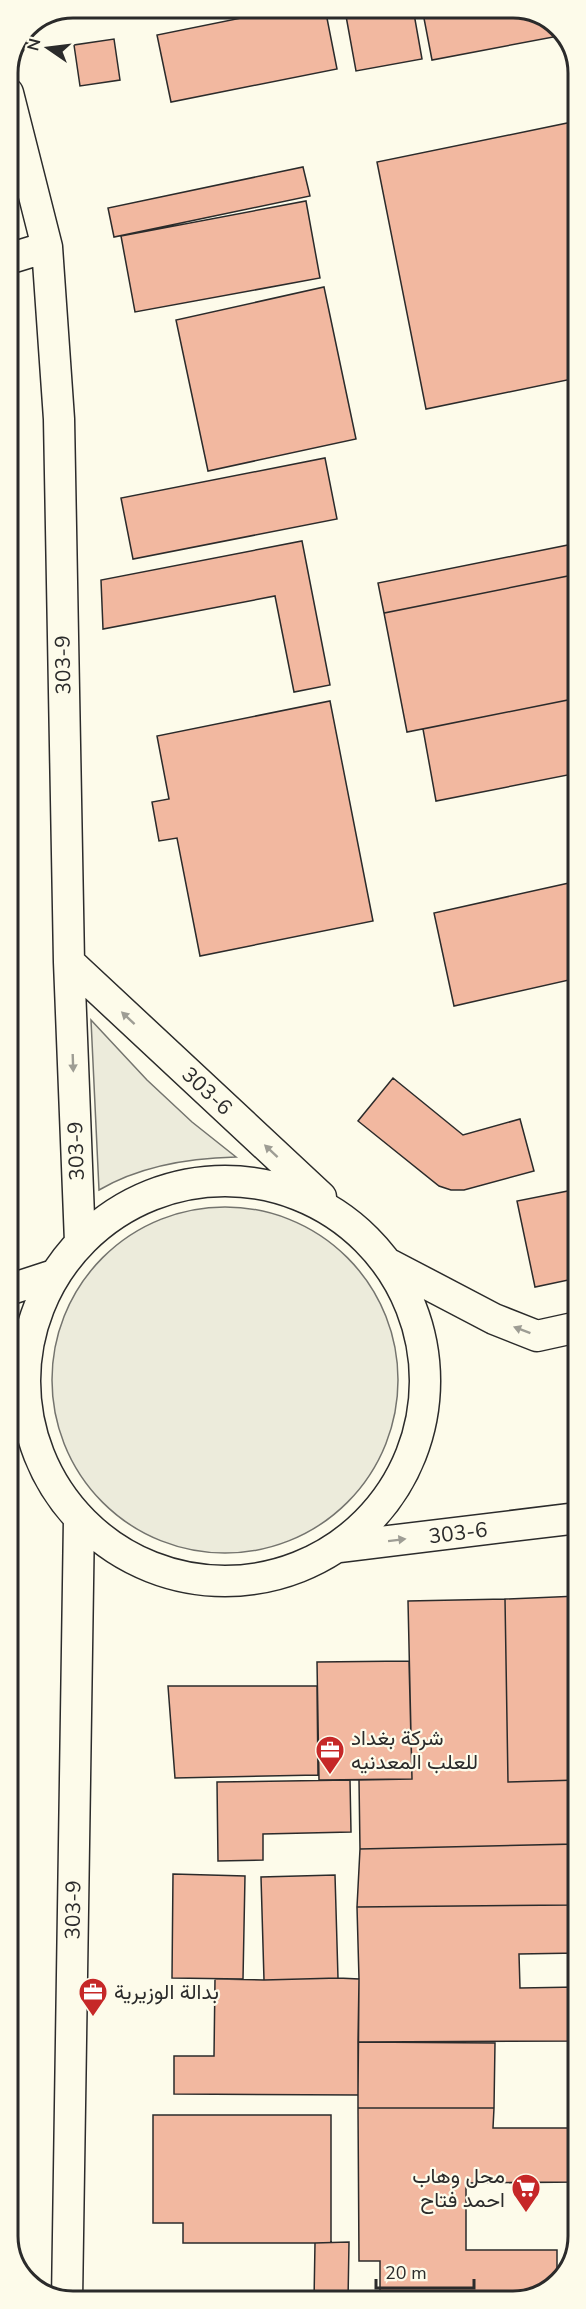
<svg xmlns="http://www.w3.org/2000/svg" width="586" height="2309" viewBox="0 0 586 2309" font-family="'Nunito Sans',Vazirmatn,sans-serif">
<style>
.green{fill:#ecebdb;stroke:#74746e;stroke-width:1.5}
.building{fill:#f2b8a0;stroke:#2b2b2b;stroke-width:1.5}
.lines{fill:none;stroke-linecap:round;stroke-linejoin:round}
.minor-casing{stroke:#2b2b2b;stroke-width:33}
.minor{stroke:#fdfbea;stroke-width:30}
.oneway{fill:#9e9d94}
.labels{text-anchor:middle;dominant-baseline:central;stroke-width:4.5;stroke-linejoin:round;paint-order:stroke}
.street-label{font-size:21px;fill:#2b2b2b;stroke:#fdfbea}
.poi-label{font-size:21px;fill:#2b2b2b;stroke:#fdfbea;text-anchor:start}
.rim{fill:none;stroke:#2b2b2b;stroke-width:3}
</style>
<rect width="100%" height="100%" fill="#fdfbea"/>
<path class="green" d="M91 1020 147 1080 192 1122 236 1157C188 1158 140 1166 99 1190Z
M52 1380a173 173 0 1 1 346 0a173 173 0 1 1-346 0Z"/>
<path class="building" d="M291 8H325L337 69 171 102 157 35Z
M374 8H413L422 59 356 71 346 16 374 11Z
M422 8H521L559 26 564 35 432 60Z
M114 39 120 80 80 86 74 45Z
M577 121V378L426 409 377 162Z
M303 167 310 196 114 237 108 208Z
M306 201 320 278 135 312 121 236Z
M324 287 356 439 208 471 176 320Z
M325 458 337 519 133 559 121 498Z
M302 541 330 685 294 692 275 596 103 629 101 580Z
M578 543V574L384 613 378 583Z
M578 574V698L407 732 384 613Z
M578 698V773L436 801 423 729Z
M330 701 373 921 200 956 177 838 159 841 152 802 169 799 157 736Z
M578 881V978L454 1006 434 913Z
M15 962V1008L8 1011V965Z
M15 1008 13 1237 8 1242V1011Z
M393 1078 463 1135 520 1119 534 1171 464 1190H451L439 1186 358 1121Z
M578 1189V1278L535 1287 517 1201Z
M578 1596V1780L508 1782 505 1599Z
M505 1599 508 1782 578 1780V1844L360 1849 359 1780 412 1779 408 1601Z
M409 1661 412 1779 319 1780 317 1662Z
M168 1686H317L318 1775 175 1778Z
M350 1780 351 1832 263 1834V1860L218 1861 217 1782Z
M573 1844H578V1953L519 1954 520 1988 578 1987V2041L358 2042 359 1979 357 1907 574 1905Z
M573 1844 574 1905 357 1907 360 1849Z
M173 1874 245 1876 243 1979 172 1978Z
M335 1875 338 1978 264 1980 261 1877Z
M338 1978 359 1979 358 2095 174 2094V2056H214L215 1979 264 1980Z
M358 2042 495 2043 494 2108H358Z
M358 2108H494L493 2128H578V2182L466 2183V2250H557V2282L525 2300 380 2301V2261H359Z
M153 2115H331V2243H183V2223H153Z
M349 2242 348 2301H314L315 2243Z"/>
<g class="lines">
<g class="minor-casing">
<path id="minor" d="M8 93 47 247 59 419 69 962 80 1242
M8 259 47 247
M69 962 321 1197
M25 1381a200 200 0 1 1 400 0a200 200 0 1 1-400 0Z
M389 1264 494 1319 537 1336 578 1327
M8 1290 54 1275
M339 1547 578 1518
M67 2301 79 1519"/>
</g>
<use href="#minor" class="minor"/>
</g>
<defs><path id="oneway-solid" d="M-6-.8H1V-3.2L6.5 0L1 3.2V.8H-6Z" transform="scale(1.5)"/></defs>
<g class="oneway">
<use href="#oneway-solid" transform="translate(128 1018) rotate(-137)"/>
<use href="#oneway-solid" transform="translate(73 1063) rotate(88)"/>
<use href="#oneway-solid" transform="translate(271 1151) rotate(-137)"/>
<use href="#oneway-solid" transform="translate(522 1330) rotate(-159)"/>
<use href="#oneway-solid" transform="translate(397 1540) rotate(-7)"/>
</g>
<defs>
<g id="office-pin" transform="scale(1.5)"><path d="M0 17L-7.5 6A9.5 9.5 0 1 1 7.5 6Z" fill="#c62828" stroke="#fdfbea"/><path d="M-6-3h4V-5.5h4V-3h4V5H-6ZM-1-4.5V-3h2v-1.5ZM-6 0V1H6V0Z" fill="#fff"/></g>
<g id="supermarket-pin" transform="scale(1.5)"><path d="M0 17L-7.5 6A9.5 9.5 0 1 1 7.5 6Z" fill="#c62828" stroke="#fdfbea"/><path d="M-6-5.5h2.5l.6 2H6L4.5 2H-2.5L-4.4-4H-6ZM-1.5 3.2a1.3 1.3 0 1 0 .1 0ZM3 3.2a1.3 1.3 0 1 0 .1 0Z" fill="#fff"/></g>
</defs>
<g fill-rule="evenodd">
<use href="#office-pin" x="330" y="1750"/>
<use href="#office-pin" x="93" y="1992"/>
<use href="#supermarket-pin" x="526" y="2188"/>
</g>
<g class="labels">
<g class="street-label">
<text transform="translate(63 665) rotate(-91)">303-9</text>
<text transform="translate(207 1091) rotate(43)">303-6</text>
<text transform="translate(76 1151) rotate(-92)">303-9</text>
<text transform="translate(458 1533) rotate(-7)">303-6</text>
<text transform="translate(73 1910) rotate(-89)">303-9</text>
</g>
<g class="poi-label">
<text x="351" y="1738">شركة بغداد<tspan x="351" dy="24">للعلب المعدنيه</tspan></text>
<text x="114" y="1992">بدالة الوزيرية</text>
<text x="505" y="2176" text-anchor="end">محل وهاب<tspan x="505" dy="24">احمد فتاح</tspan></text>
</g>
</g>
<path d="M0 0H586V2309H0ZM73 18H513A55 55 0 0 1 568 73V2236A55 55 0 0 1 513 2291H73A55 55 0 0 1 18 2236V73A55 55 0 0 1 73 18Z" fill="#fdfbea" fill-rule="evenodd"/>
<path class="rim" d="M73 18H513A55 55 0 0 1 568 73V2236A55 55 0 0 1 513 2291H73A55 55 0 0 1 18 2236V73A55 55 0 0 1 73 18Z"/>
<g transform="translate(48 48) rotate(284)" stroke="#fdfbea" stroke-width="4.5" paint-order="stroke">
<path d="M0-4.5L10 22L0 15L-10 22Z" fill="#2b2b2b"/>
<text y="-9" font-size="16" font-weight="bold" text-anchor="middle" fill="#2b2b2b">N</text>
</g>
<path d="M376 2279v9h98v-9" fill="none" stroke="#2b2b2b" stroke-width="3"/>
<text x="385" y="2279" font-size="18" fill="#2b2b2b" stroke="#fdfbea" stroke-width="4.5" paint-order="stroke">20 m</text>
</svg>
